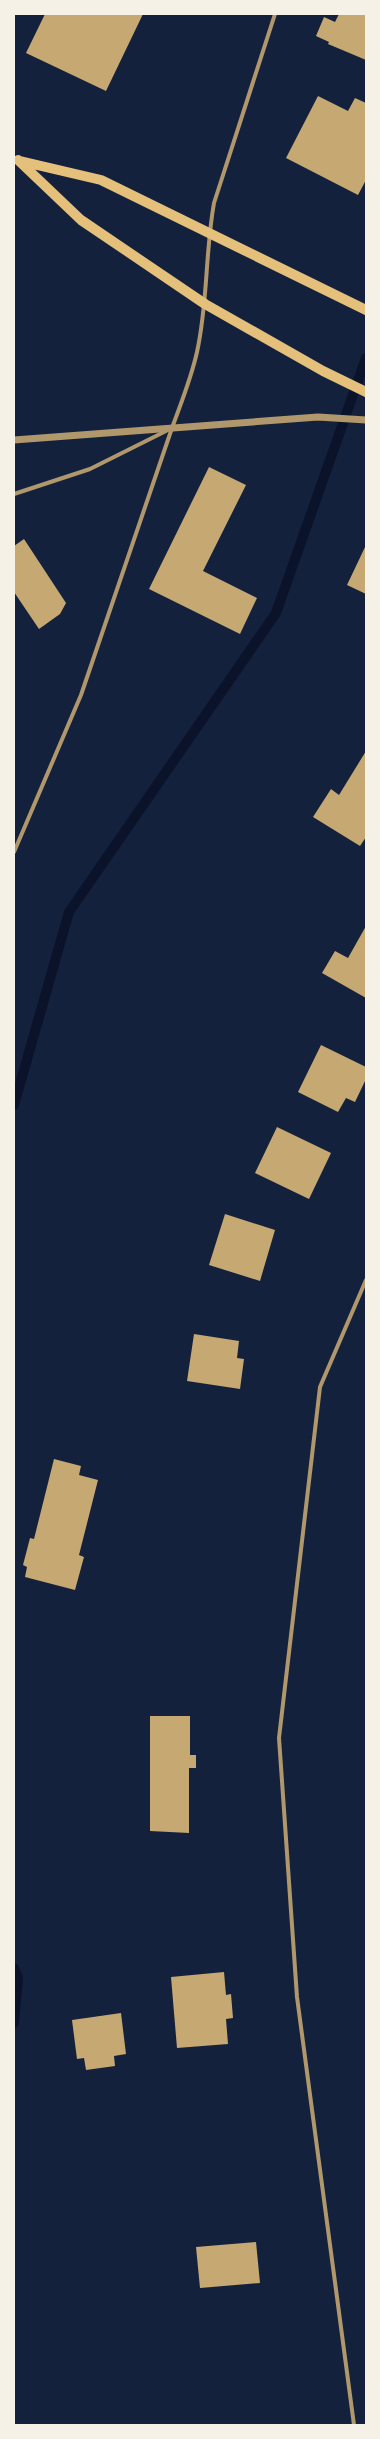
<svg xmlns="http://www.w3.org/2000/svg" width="380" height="2439" viewBox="0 0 380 2439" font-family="'DM Sans',sans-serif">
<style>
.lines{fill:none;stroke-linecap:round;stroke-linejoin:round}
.stream{stroke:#0b132b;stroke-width:10}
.building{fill:#c6a872}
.minor{stroke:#b1986c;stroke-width:4}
.tertiary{stroke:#b1986c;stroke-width:7}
.primary{stroke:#e5c07b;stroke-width:10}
</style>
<rect width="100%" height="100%" fill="#14213d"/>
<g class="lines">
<path class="stream" d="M14 1105 69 912 276 613 366 358
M14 1968 18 1978 14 2023"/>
</g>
<path class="building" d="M45 14H143L106 91 26 53Z
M339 14H366V60L328 44 329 42 316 36 324 17 335 22Z
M318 96 348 111 355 98 366 103V180L358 195 286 158Z
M209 467 246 485 203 571 257 598 240 634 149 589Z
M24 539 66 603 60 614 39 629 14 592V546Z
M366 545V594L347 585Z
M366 751V837L360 846 313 817 331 789 339 795Z
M366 926V998L322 973 335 951 348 958Z
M321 1045 366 1067V1079L355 1102 346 1098 338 1112 298 1092Z
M277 1127 331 1153 309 1199 255 1173Z
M225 1214 275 1230 260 1281 209 1265Z
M194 1334 239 1341 237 1358 244 1359 240 1389 187 1381Z
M54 1459 81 1466 79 1475 98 1480 79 1555 84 1557 75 1590 25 1577 27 1567 23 1565 30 1538 34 1539Z
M150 1716H190V1755H196V1768H189V1833L150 1831Z
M224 1972 226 1995 231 1994 233 2018 226 2019 228 2044 177 2048 171 1977Z
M121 2013 126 2054 114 2056 115 2066 86 2070 84 2058 77 2059 72 2020Z
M256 2242 260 2283 200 2288 196 2247Z"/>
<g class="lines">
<path class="minor" d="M14 494 90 469 166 431
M14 852 81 695 172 428C181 403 191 379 197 352 208 303 205 253 214 203L275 14
M354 2425 297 1997 279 1738 320 1387 366 1280"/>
<path class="tertiary" d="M14 440 318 417 366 420"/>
<path class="primary" d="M18 160 81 220 205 304 323 371 366 392
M20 161 101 180 366 310"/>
</g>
<rect width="380" height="2439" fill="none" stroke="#f6f1e7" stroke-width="30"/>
</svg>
